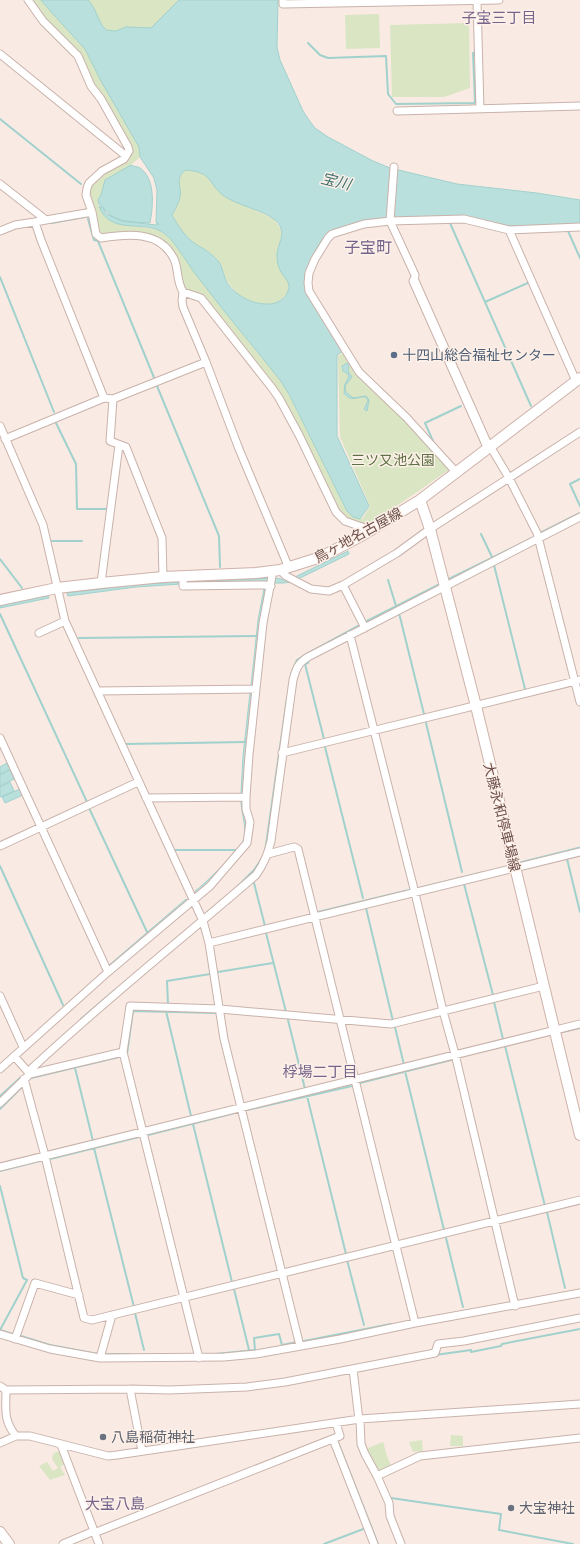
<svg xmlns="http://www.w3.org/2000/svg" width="580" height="1544" viewBox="0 0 580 1544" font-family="Quicksand,'Noto Sans JP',sans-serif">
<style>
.green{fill:#d9e5c3}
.water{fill:#bae0dd;stroke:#a1d1cd;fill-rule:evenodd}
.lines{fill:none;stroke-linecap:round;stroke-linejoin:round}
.stream{stroke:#a1d1cd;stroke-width:2}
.minor-casing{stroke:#c9b2ab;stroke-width:9}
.tertiary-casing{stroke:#c9b2ab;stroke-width:11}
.secondary-casing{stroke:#ceb2ab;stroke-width:12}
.minor{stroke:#fff;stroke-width:7}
.tertiary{stroke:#fff;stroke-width:9}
.secondary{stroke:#fff;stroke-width:10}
.service-dot{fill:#5c6f8a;stroke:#fdf0e8;stroke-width:1.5}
.worship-dot{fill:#6b7280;stroke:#fdf0e8;stroke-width:1.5}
.labels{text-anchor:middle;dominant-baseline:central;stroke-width:3;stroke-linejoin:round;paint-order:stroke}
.service-label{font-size:14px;fill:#4e5e75;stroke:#fdf0e8;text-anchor:start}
.park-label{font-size:14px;fill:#5e7345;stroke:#fdf0e8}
.street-label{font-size:14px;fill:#6e504c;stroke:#fdf0e8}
.worship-label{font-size:14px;fill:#5b616d;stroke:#fdf0e8;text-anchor:start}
.neighbourhood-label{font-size:15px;fill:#75648b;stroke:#fdf0e8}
.water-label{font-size:15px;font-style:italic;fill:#427270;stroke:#fdf0e8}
.quarter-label{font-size:16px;fill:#75648b;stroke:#fdf0e8}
</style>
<rect width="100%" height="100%" fill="#f9ebe3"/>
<path class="green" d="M30 0H41L52 13 85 49 101 81 139 147 140 157 131 165 105 180 103 190 98 200 99 206 113 222 158 230C176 239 193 270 205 286 229 318 255 349 280 380L289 394 347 511 360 519 363 518 370 506 340 437 338 356 349 349 361 372 453 467 365 528 342 517 285 404 205 301 183 288 175 260 158 239 97 235 89 190 92 182 129 156 79 56 45 19Z
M88 0H179L151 28 126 27 116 31 106 30C97 21 96 9 88 0Z
M379 14 380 48 346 49 345 15Z
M469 23 470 88 444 97H392L390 25Z
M186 170 199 172 207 177 224 196 274 219 282 231V239L277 252 289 283 288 292 283 298 274 304 264 305 240 297 226 280 221 265 210 253 197 245 184 234 172 215C175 209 179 203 180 197 181 186 175 178 186 170Z
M451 1435 463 1436V1446H450Z
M422 1440 423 1451 413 1452 409 1442Z
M383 1442 387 1456 392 1468 377 1472 366 1449Z
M56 1452H61L65 1464 60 1467 65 1475 50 1480 39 1466 47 1462 53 1471 58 1468 52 1459 53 1454Z"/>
<path class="water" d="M41 0H88C97 9 97 21 106 30L116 31 126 27 151 28 179 0H278L277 47 280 60 303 111 309 120 315 128 328 137 373 161 390 168 457 184 537 193 580 200V224L513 226 392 218 374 219 324 237C314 250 309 265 305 281L343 351 337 355V436L369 506 360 519 353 517 347 511 289 394 280 380C255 348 228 317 204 285 198 277 191 269 186 260 179 251 174 241 165 234 146 218 110 237 99 206L103 208 106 214 122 221 156 225 159 224 156 223 157 190 154 178 140 157 139 147 101 81 85 49 52 13ZM186 170C213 172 208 184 224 196 237 205 262 210 274 219 289 232 278 241 277 255 277 260 278 266 280 270 283 277 292 282 288 291 286 299 276 304 269 304 253 305 234 295 226 281 224 276 223 271 221 266 220 262 215 258 212 255 208 251 202 248 197 245 185 237 179 227 172 215 175 209 179 203 180 197 182 186 174 178 186 170Z
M131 165C134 167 137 166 140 168 156 179 153 207 150 223 136 222 119 223 108 213 105 211 104 207 99 204L98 200 101 195 105 180Z
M347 363 349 366 348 371 352 377 345 386 346 392 353 398 366 396 369 400 367 411 364 409 368 401 366 397C357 396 351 403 344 393L345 384 349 377 348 374 343 371 342 366Z
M348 551 349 554 292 582 283 583 181 584 136 587 68 596 67 593 142 584 275 578 281 579 283 580 295 577Z
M264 589 265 590 260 620 254 686H251L258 620Z
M48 596 49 598 0 608V606Z
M250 693H253L244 793H241L243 756Z
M7 763 10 769 0 774V767Z
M10 770 14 779 0 786V775Z
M10 782 14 791 0 797V787Z
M20 789 23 795 5 803 2 797Z
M241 801H243C246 814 249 828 245 841 243 848 205 887 197 894L195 891C204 885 240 849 243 841 248 828 241 814 241 801Z
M580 847V850L521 863 520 862Z
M186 899 187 901 109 968 108 966Z"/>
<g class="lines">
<path class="stream" d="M308 43 320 55 328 58 386 56 388 94 396 104 474 103 475 102 473 53H475
M0 119 81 184
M88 219 94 240 98 241 155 380
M52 223 90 216
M450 223 531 406
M568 231 580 258
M0 277 54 412
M485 302 530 282
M157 386 219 536 220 567
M56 423 76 464 77 509H108
M433 441 425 423 461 406
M580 479 570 484 580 506
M540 533 580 513
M481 534 492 557
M52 541H82
M0 559 22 588
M494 565 525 689
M449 579 536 536
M388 580 396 606
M399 613 424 714
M0 614 87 802
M365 622 438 585
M79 638 256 636
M309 660 308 663 305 664 324 739
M291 674 297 660 303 656 360 625
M426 723 462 872
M126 744 246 742
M325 747 363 898
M89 808 147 932
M175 850H237
M265 852 287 698
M567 859 580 912
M0 866 63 1005
M254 883 265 926
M464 884 493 995
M419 888 484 872
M235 889 254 870 262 858
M366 908 393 1021
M318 912 409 890
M302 917 310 915
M266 933 286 1012
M218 972 273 963
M494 1002 503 1039
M168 1004 167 981 210 974
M166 1011 191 1116
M81 1019 116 989
M288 1020 305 1089
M395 1027 404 1065
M562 1032 580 1028
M505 1046 545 1206
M127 1054 133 1011 217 1013
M75 1068 93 1141
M405 1071 444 1230
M31 1078 119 1057
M360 1083 451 1060
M0 1096 21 1077
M307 1096 346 1254
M0 1109 21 1088
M247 1110 352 1086
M193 1124 232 1282
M148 1135 239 1112
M94 1148 134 1307
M50 1159 139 1137
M0 1171 40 1161
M0 1186 23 1278 27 1280 0 1330 13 1334
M547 1212 565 1288
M446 1238 463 1307
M347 1260 364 1325
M234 1289 249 1350
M135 1313 144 1350
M21 1336 50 1345 98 1354
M304 1341 391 1324
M105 1354H130
M215 1354 255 1350 254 1338 279 1334 282 1345 297 1342
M435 1355 471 1350V1352L501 1346 502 1344 580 1329
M360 1371 368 1369
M338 1442 378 1544
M391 1498 501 1514 499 1530 573 1544
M324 1544 366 1528"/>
<g class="minor-casing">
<path id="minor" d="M28 0 43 21 78 56 91 86 101 99 128 147 129 151 124 159 102 171 89 183 87 188 86 195 92 212 96 234 101 238C127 234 160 230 174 259 179 270 176 280 183 292L182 301 183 307 206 362 239 449 289 568
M283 0V4L499 0
M477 1 480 109
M0 54 126 156
M397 111 580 106
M394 167 390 221 415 275 414 281
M0 184 46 220 35 222 41 240 104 398
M46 220 92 212
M509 230 576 381
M0 231 15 225 35 222
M183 292 201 298 272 388 279 398 299 435 336 512 345 521 370 530
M113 399 110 441 126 447 162 538 163 577
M0 426 43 525 65 621 203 921 209 943 224 1039 300 1346
M5 439 104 398 113 399 206 362
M490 446 509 478 537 533 580 702
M456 472 407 418 359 372 309 291 308 283 309 273 315 259 328 238 332 234 364 224 390 221 464 219 509 230 580 227
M280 570 286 576 311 589 329 591 343 585 397 553 430 529 580 432
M183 576V586L264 585 271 586
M101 583 119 445
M343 585 365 628
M39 633 65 621
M350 635 415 893 443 1011 455 1054 515 1306
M98 691 256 689
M0 738 108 972
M282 753 580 680
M146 798 246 797
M0 846 138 782
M268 854 294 847 298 849 415 1323
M209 943 580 852
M0 996 23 1047
M14 1056 30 1074
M0 1069 108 972 210 886 247 843 250 822 246 809V797L249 755 263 623 273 571
M28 1072C101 1003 180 941 256 875 264 864 268 854 271 841L293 680C296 669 298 663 308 657L580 517
M24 1079 45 1156 84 1318 92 1320 580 1200
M0 1103 30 1074 123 1052
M0 1167 580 1024
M0 1334 50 1349 100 1358 224 1357 256 1354 340 1339 415 1323 580 1293
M15 1339 35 1283 79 1295
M100 1358 112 1315
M199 1358 123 1052 130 1006 220 1009 391 1024 544 986
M353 1369 359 1420
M0 1386 6 1390 130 1389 169 1390 247 1387 285 1382 435 1353 438 1344 464 1341 580 1318
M130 1389 142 1451
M6 1390C6 1409 3 1420 16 1436
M360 1419 361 1444 365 1454 377 1476 389 1503 390 1516 401 1544
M333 1439 374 1544
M0 1443 16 1436H30L108 1456 117 1455 360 1419 580 1404
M61 1445 99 1544
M377 1476 420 1456 580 1438
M94 1533 340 1436 336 1423
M63 1544 94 1531"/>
</g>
<g class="tertiary-casing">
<path id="tertiary" d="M414 281 488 447"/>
</g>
<g class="secondary-casing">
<path id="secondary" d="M420 500 430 529 476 706 580 1135
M0 600 57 588 101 583 163 577 256 573 280 570 321 557 363 535 420 500 580 378
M0 1532 9 1544"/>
</g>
<use href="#minor" class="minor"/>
<use href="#tertiary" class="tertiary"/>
<use href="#secondary" class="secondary"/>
</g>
<circle class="service-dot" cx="394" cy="355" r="4"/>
<g class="worship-dot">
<circle cx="103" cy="1437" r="4"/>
<circle cx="511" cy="1508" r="4"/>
</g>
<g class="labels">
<g class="service-label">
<text x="402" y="355">十四山総合福祉センター</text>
</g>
<g class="park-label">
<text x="393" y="460">三ツ又池公園</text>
</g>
<g class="street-label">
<text transform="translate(358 535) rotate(-29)">鳥ヶ地名古屋線</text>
<text transform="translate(502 817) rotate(76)">大藤永和停車場線</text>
</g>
<g class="worship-label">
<text x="111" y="1437">八島稲荷神社</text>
<text x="519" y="1508">大宝神社</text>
</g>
<g class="neighbourhood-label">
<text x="499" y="17">子宝三丁目</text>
<text x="320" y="1071">桴場二丁目</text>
<text x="115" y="1503">大宝八島</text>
</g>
<g class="water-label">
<text transform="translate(336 181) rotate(14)">宝川</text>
</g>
<g class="quarter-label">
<text x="368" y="247">子宝町</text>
</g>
</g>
</svg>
